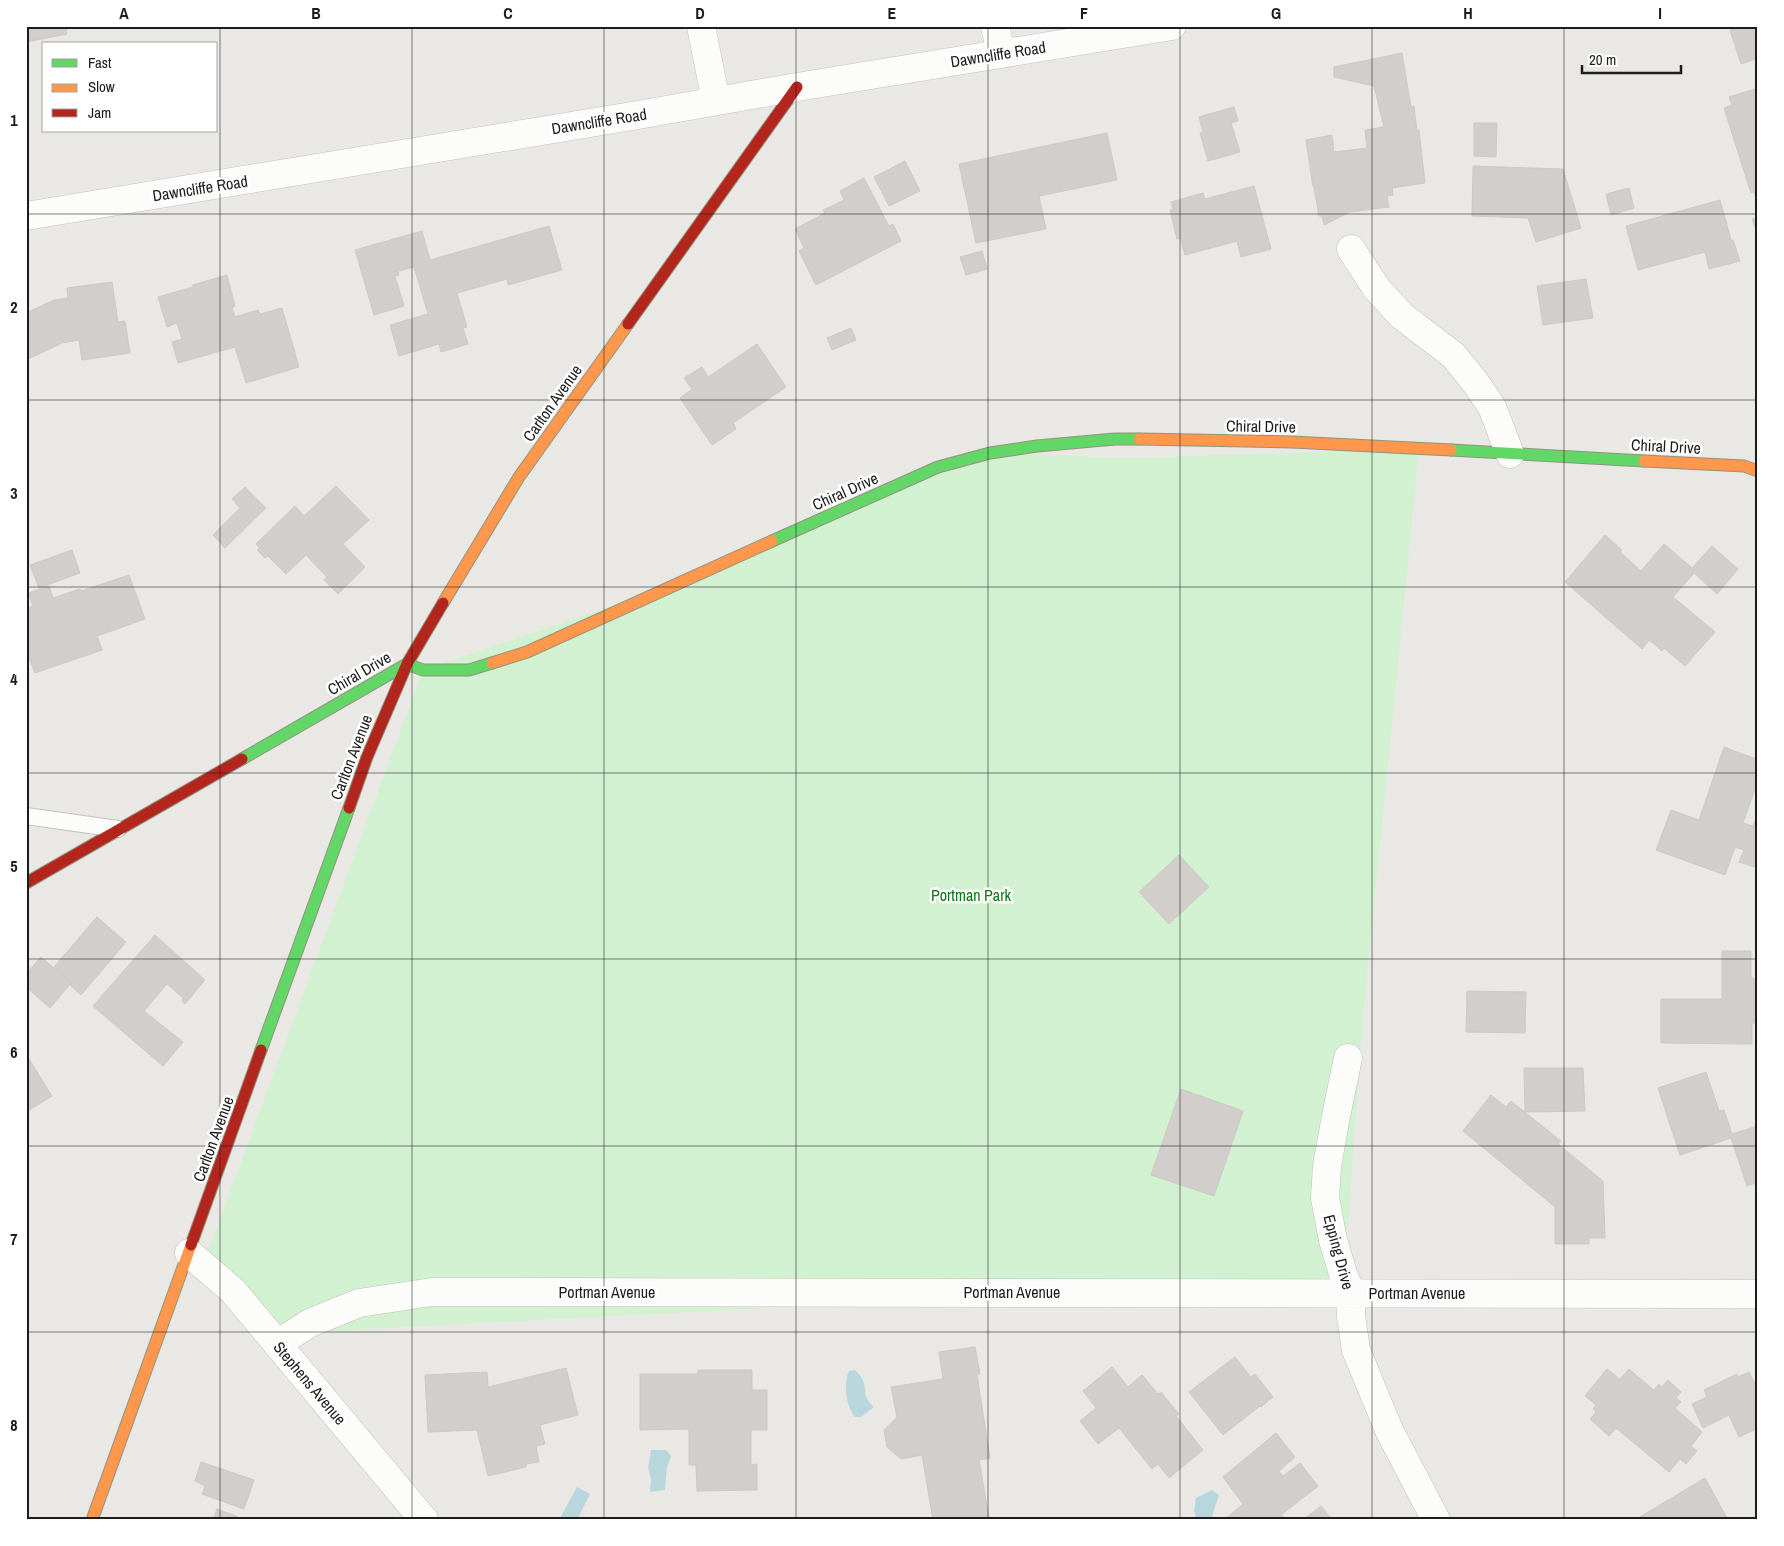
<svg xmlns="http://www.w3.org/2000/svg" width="1784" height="1546" viewBox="0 0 1784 1546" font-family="'Archivo Narrow',sans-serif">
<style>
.park{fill:#d1f1d0}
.water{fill:#b8d7dd}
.building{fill:#d1cecb;stroke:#cdc9c5}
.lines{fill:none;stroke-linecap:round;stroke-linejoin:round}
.lane-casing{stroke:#c3c2c0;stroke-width:18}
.street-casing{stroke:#c3c2c0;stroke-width:29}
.fast-casing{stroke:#92937d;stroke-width:13}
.slow-casing{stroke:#92937d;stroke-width:13}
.jam-casing{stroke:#92937d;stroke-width:13}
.lane{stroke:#fcfcfb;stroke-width:16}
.street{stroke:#fcfcfb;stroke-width:28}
.fast{stroke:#63d668;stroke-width:11}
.slow{stroke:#ff974d;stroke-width:11}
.jam{stroke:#b3261e;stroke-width:11}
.grid{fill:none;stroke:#1c1c1c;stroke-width:1;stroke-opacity:0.55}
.labels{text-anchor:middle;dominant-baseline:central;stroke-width:5;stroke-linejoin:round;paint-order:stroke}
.street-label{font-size:16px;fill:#1c1c1c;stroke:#fff}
.park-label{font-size:16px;fill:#0d7612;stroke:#fff}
.neatline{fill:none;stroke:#1c1c1c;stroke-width:2}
.grid-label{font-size:16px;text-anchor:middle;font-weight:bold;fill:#1c1c1c}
</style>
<rect width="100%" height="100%" fill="#eae8e4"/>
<path class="park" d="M1419 449 1363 1016 1344 1277 294 1333 203 1265 423 670 674 585 990 453 1131 458Z"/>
<path class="water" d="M855 1370C858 1373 862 1377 863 1381 868 1392 861 1395 874 1407L861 1417H855C846 1406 843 1385 849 1371Z
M651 1450H666L671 1456 667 1467 665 1490 650 1492 651 1480 648 1468Z
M577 1487 590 1494 577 1520H559Z
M1212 1490 1219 1495 1212 1516 1213 1520H1196L1194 1510 1196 1498Z"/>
<path class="building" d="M26 26H66L67 34 26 42Z
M1741 26H1758V58L1741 64 1730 30Z
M1402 53 1411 107 1414 106 1417 131 1419 130 1425 183 1392 188 1393 195 1387 196 1389 207 1350 212 1324 225 1322 216H1319L1314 187H1313L1306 140 1332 135 1334 152 1367 148 1365 130 1384 127 1374 86 1334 77V67Z
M1758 88V205L1754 192 1751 193 1724 108 1732 105 1729 97Z
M1234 107 1238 121 1231 123 1240 152 1208 161 1200 133 1203 132 1199 117Z
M1474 123H1497L1496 157 1474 156Z
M1107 133 1117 180 1039 196 1046 229 976 243 959 164Z
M905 161 920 191 889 206 874 177Z
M1473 166 1563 169 1581 228 1536 242 1528 218 1472 216Z
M864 178 889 226 893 224 901 241 816 285 799 251 804 248 795 229 825 213 823 210 844 200 840 191Z
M1254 186 1271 249 1241 257 1237 241 1185 255 1180 238 1177 239 1170 210 1173 209 1171 202 1203 193 1205 199Z
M1629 188 1634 208 1611 215 1606 194Z
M1720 200 1731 240H1733L1740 261 1709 269 1705 252 1638 270 1626 226Z
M1758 217V236L1752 219Z
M549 226 562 270 508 285 507 279 457 293 467 327 463 328 468 344 441 352 439 344 399 356 390 325 428 314 414 267 398 271 399 275 395 276 404 306 374 315 355 250 422 231 430 260Z
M982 251 987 269 966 275 960 257Z
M227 275 235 306 232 308 235 317 258 310 260 314 282 308 299 367 246 383 235 347 178 363 172 342 182 339 177 323 167 327 158 297 193 287V285Z
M1586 279 1593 318 1543 325 1537 286Z
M112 282 118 322 125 321 130 353 82 360 79 340 62 343 26 360V313L54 300 68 298 67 288Z
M851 328 856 340 832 350 827 338Z
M757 344 786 387 733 423 736 429 712 445 680 398 692 389 684 378 702 367 708 377Z
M336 486 369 520 343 544 365 567 338 594 324 580 327 577 306 555 286 574 268 556 265 558 257 550 260 548 256 544 295 506 304 516Z
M245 487 266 508 225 548 213 535 240 508 232 499Z
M1605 535 1622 550 1620 552 1641 571 1664 544 1692 568 1712 546 1738 569 1717 594 1694 573 1673 597 1715 632 1685 666 1664 648 1662 651 1649 640 1642 649 1565 582Z
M72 550 80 573 39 588 30 565Z
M129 575 145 619 97 636 102 650 35 673 26 650V609L33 606 28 593 49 586 53 598 80 589 81 591Z
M1724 747 1758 760V781L1743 823 1753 826 1758 813V868L1739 862 1744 850 1735 847 1725 875 1656 850 1671 810 1699 820Z
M1179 855 1209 887 1169 924 1139 892Z
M97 917 126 942 81 995 70 985 72 983 54 967Z
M155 935 205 980 185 1004 182 1001 183 998 167 984 144 1011 183 1042 163 1066 93 1006Z
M1722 951H1751V978L1758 979V1023H1752V1044L1661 1043V999H1722Z
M41 957 71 983 50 1008 26 987V974Z
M1467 991 1526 992 1525 1033 1466 1032Z
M26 1054 52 1096 26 1112Z
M1524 1068H1583L1585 1111 1525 1112Z
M1706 1072 1719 1111 1724 1110 1732 1134 1758 1126V1182L1747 1186 1731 1138 1680 1155 1658 1088Z
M1181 1089 1243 1111 1214 1196 1151 1175Z
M1491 1095 1506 1107 1511 1101 1561 1141 1558 1144 1603 1181 1605 1238H1589V1244H1555V1207L1463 1131Z
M975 1347 980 1374 977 1375 990 1458 979 1460 989 1517 972 1520H933L922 1455 901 1459 887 1447 884 1430 897 1417 891 1387 943 1379 939 1352Z
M1235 1357 1251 1377 1255 1374 1273 1397 1261 1407 1260 1406 1223 1435 1189 1392Z
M1112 1367 1128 1387 1142 1375 1158 1394 1161 1392 1179 1414 1176 1416 1203 1450 1169 1478 1158 1464 1152 1469 1119 1428 1098 1444 1080 1421 1096 1408 1083 1391Z
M566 1368 578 1415 540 1425 545 1444 536 1446 539 1462 526 1464V1467L488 1476 477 1430 428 1432 425 1375 487 1372 488 1387Z
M1607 1369 1620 1379 1629 1369 1654 1390 1659 1384 1662 1387 1668 1380 1681 1392 1676 1398 1681 1402 1675 1408 1702 1432 1691 1446 1697 1451 1686 1464 1680 1459 1669 1472 1616 1428 1609 1436 1590 1419 1596 1412 1593 1409 1596 1405 1585 1396Z
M698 1370H752V1390H767V1430H751V1465L757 1464V1490L697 1491 696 1465H689V1429L640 1430V1374H698Z
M1749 1372 1758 1391V1428L1739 1437 1729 1415 1703 1428 1692 1404 1707 1397 1704 1390 1737 1374 1738 1377Z
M1276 1433 1295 1457 1279 1471 1283 1476 1300 1463 1318 1486 1281 1515 1286 1520H1224L1243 1504 1223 1477Z
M201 1462 254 1480 244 1509 202 1494 205 1486 195 1481Z
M1705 1478 1728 1520H1640V1517Z
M1321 1506 1332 1520H1303Z
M217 1509 246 1520H213Z"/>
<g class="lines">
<g class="lane-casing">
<path id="lane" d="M26 816 118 829"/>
</g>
<g class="street-casing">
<path id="street" d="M701 26 716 101
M995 26 1001 54
M26 216 638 115 797 87 1172 26
M1351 249 1377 289 1402 316 1453 355 1475 382 1492 407 1510 454
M1348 1058 1336 1116 1327 1166 1325 1198 1333 1240 1344 1277 1351 1292V1316L1356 1350 1389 1430 1436 1520
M189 1253 233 1291 424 1520
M277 1344 310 1323 359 1303 432 1292 1758 1294"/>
</g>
<g class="fast-casing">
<path id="fast" d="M1451 450 1644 461
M772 541 938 467 990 453 1037 446 1115 439H1139
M242 759 407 664 423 670H469L492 663
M261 1050 349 808"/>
</g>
<g class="slow-casing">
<path id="slow" d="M1139 439 1292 442 1451 450
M1644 461 1744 466 1758 471
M443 603 519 477 628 324
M492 663 527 652 772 541
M92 1520 191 1245"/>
</g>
<g class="jam-casing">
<path id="jam" d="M628 324 797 87
M349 808 367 757 407 664 443 603
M26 883 242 759
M191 1245 261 1050"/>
</g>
<use href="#lane" class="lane"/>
<use href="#street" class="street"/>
<use href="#fast" class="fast"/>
<use href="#slow" class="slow"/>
<use href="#jam" class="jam"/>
</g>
<path class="grid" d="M220 26V1520M412 26V1520M604 26V1520M796 26V1520M988 26V1520M1180 26V1520M1372 26V1520M1564 26V1520M26 214H1758M26 400H1758M26 587H1758M26 773H1758M26 959H1758M26 1146H1758M26 1332H1758"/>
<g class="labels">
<g class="street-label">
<text transform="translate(998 54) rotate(-9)">Dawncliffe Road</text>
<text transform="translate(599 121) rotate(-9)">Dawncliffe Road</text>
<text transform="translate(200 188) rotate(-9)">Dawncliffe Road</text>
<text transform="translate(552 403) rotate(-55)">Carlton Avenue</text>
<text transform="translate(1261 426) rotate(1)">Chiral Drive</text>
<text transform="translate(1666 446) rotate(3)">Chiral Drive</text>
<text transform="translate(845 491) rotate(-24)">Chiral Drive</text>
<text transform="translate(359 673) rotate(-30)">Chiral Drive</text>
<text transform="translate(351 757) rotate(-69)">Carlton Avenue</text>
<text transform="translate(213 1139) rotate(-70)">Carlton Avenue</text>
<text transform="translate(1339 1252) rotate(75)">Epping Drive</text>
<text x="607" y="1292">Portman Avenue</text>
<text x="1012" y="1292">Portman Avenue</text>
<text x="1417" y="1293">Portman Avenue</text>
<text transform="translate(310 1383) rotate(50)">Stephens Avenue</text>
</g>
<g class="park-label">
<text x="971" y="895">Portman Park</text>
</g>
</g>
<rect width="1784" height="1546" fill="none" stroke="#ffffff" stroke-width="55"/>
<rect x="42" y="42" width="175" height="90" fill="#ffffff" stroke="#a4a4a4"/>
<rect x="52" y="59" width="25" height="8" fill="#63d668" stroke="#a4a4a4"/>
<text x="88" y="68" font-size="15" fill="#1c1c1c">Fast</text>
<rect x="52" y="84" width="25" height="8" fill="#ff974d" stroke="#a4a4a4"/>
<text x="88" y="92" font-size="15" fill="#1c1c1c">Slow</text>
<rect x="52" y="109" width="25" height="8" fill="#b3261e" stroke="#a4a4a4"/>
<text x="88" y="118" font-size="15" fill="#1c1c1c">Jam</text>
<path d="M1582 65v8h99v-8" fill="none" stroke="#1c1c1c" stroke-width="2.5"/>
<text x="1589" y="65" font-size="15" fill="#1c1c1c" stroke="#ffffff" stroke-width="4" paint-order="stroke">20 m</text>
<rect x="28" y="28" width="1728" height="1490" class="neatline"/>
<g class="grid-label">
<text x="124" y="19">A</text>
<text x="316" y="19">B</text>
<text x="508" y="19">C</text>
<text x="700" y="19">D</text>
<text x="892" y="19">E</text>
<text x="1084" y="19">F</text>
<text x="1276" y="19">G</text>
<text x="1468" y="19">H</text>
<text x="1660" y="19">I</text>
<text x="14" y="126">1</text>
<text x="14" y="313">2</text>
<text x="14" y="499">3</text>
<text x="14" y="685">4</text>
<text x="14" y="872">5</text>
<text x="14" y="1058">6</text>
<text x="14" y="1245">7</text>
<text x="14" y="1431">8</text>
</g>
</svg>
